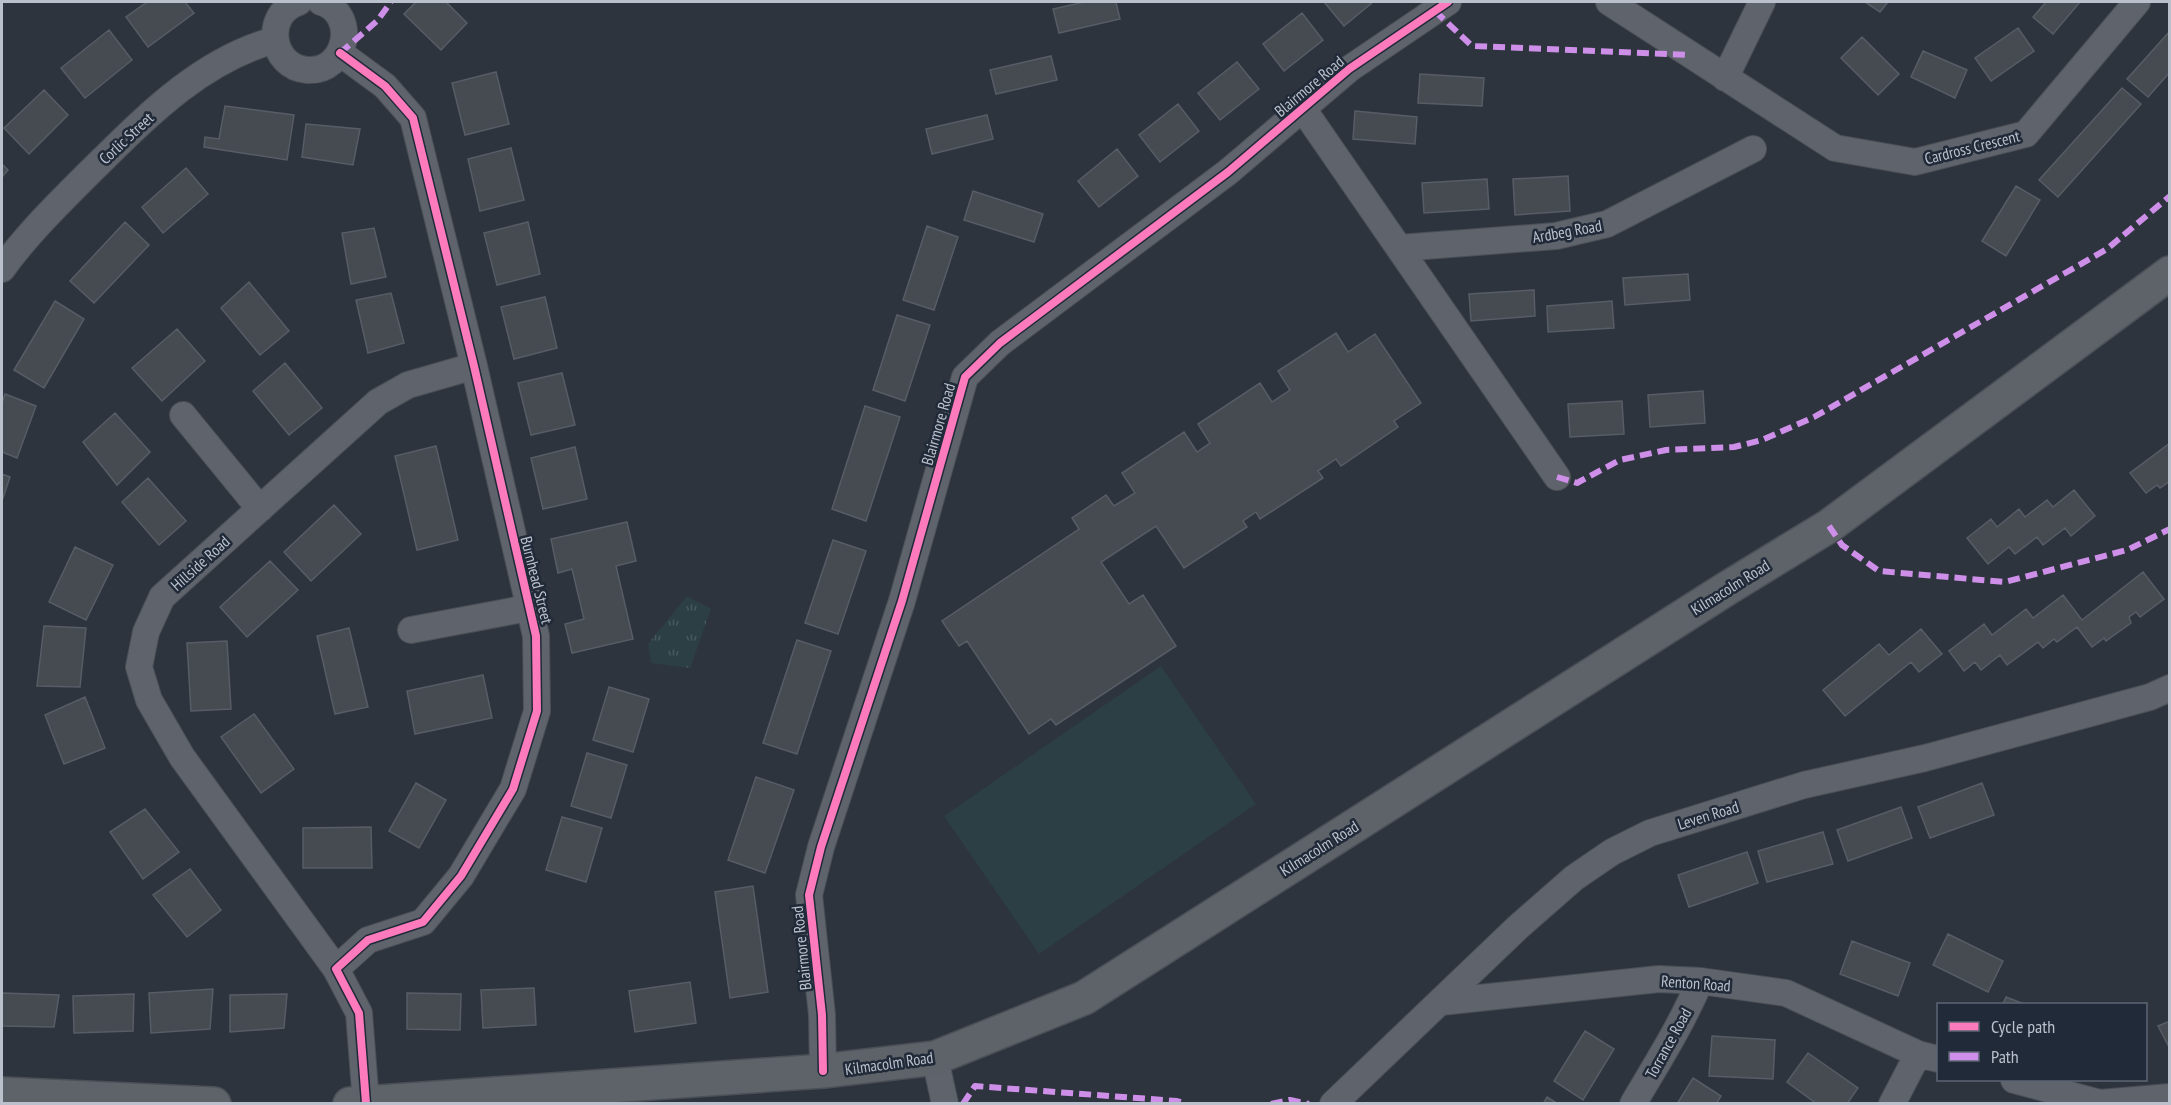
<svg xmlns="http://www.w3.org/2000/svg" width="2171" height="1105" viewBox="0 0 2171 1105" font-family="'PT Sans Narrow',sans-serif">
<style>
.park{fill:url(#park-tufts)}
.pitch{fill:#2b3f44}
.building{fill:#464b52;stroke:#575c65;stroke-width:1.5}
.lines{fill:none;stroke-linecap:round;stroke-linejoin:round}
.street-casing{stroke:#4b4f56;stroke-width:28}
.secondary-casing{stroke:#4b4f56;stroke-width:36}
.street{stroke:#5f636b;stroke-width:26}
.secondary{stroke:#5e6269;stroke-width:33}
.quiet{stroke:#ce8fe9;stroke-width:6;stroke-dasharray:12 6;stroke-linecap:butt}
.cycleway-casing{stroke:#212a39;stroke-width:11}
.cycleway{stroke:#fd7abc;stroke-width:8}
.labels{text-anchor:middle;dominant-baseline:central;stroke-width:5;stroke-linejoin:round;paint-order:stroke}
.street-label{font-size:16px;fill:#bac1cd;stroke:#212a39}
</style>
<defs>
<pattern id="park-tufts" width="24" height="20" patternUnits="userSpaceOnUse" patternTransform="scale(1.5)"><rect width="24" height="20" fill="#2b3f44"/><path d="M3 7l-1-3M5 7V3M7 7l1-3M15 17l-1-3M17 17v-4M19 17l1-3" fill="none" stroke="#48595e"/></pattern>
</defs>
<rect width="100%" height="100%" fill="#2e343e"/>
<path class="park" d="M687 596 711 609 690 668 651 663 648 644Z"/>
<path class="pitch" d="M1161 666 1256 804 1039 954 944 816Z"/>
<path class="building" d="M147 2H185L194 13 148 47 126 17Z
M416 2H446L467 23 441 50 404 14Z
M1084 2H1116L1120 19 1059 33 1053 9Z
M1324 2H1373L1344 26Z
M1865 2H1888L1880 12Z
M2046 2H2080L2053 34 2033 17Z
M1302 13 1323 40 1284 71 1263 44Z
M2018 28 2034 51 1991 81 1975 58Z
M109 30 132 60 85 98 61 68Z
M2170 31V72L2148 97 2127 79Z
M1862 37 1899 74 1878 95 1841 58Z
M1923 51 1967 70 1955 98 1911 77Z
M1051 56 1057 80 996 94 990 70Z
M1237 62 1259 89 1220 120 1198 93Z
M496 72 509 124 465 135 452 83Z
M1420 74 1484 78 1482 106 1418 103Z
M2122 88 2141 104 2058 197 2039 180Z
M44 90 68 115 29 154 4 128Z
M1178 104 1199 131 1160 162 1139 135Z
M225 106 294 115 287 160 204 147 205 137 219 139Z
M1355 111 1417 117 1415 144 1353 139Z
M987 115 993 139 932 154 926 129Z
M306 124 360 129 353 165 302 157Z
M511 148 524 200 480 211 468 159Z
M1117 149 1138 176 1099 207 1078 181Z
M2 164 8 170 2 177Z
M186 168 208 194 163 233 142 207Z
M1568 176 1570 211 1515 215 1513 179Z
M1487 179 1489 209 1424 213 1422 183Z
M2016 186 2040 200 2006 256 1982 241Z
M973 191 1043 214 1034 242 964 220Z
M125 222 149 245 94 303 70 281Z
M528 222 540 274 497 285 484 233Z
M927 226 958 237 934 310 903 300Z
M374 228 386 277 351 284 342 233Z
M1688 274 1690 300 1625 305 1623 278Z
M249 282 289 331 260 355 221 308Z
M1534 290 1535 316 1471 321 1469 294Z
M391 293 404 343 368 353 356 300Z
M545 297 557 348 514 359 501 307Z
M55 301 84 319 44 388 14 370Z
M1612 301 1614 328 1548 332 1547 306Z
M897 315 930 325 905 401 873 390Z
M177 329 205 361 162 401 132 368Z
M1336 333 1348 352 1375 334 1421 403 1394 421 1398 427 1341 466 1336 459 1318 471 1323 478 1260 519 1256 512 1243 521 1247 527 1184 568 1156 526 1101 562 1129 604 1143 595 1176 646 1056 725 1051 719 1029 734 967 641 959 646 942 621 1079 529 1072 518 1106 495 1114 506 1135 493 1122 473 1184 432 1197 452 1210 443 1198 424 1260 383 1272 402 1290 390 1278 371Z
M285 363 322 408 289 435 253 391Z
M562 373 575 425 531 435 518 383Z
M1703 391 1705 423 1650 427 1648 395Z
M5 394 36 406 17 458 2 452V403Z
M1622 401 1624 434 1570 437 1568 404Z
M865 406 900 417 866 521 832 509Z
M115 413 150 452 117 485 83 442Z
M2170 443V481L2160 488 2157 485 2146 493 2130 473Z
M436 446 458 540 417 550 395 456Z
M575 447 587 499 543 509 531 458Z
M2 474 10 477 2 501Z
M148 478 186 521 159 545 122 502Z
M2074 490 2095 516 2071 536 2065 528 2043 545 2037 537 2015 554 2009 547 1988 564 1967 538 1991 519 1997 527 2019 509 2025 517 2047 500 2053 507Z
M334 505 361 534 311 581 284 552Z
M627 522 636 561 616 566 633 639 572 653 565 624 584 619 572 569 558 573 551 539Z
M833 540 866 551 838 634 805 623Z
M75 547 113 565 86 620 49 602Z
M270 561 298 590 247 637 220 607Z
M2143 572 2164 599 2140 617 2136 612 2129 617 2131 623 2106 641 2104 638 2092 647 2077 627 2057 642 2054 639 2043 648 2038 642 2007 665 2000 655 1981 670 1975 662 1964 671 1949 651 1984 624 1992 635 2026 609 2033 618 2063 595 2082 620Z
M44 626 86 628 80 687 37 686Z
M349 628 368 707 335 714 317 636Z
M1921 629 1942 654 1919 672 1911 662 1845 716 1823 690 1879 644 1889 655Z
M797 640 831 651 797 754 763 743Z
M227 641 231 709 191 711 187 643Z
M483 675 492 718 415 734 407 691Z
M609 687 649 699 633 752 593 740Z
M85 697 105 748 64 764 45 715Z
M254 714 294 769 261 793 221 737Z
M587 753 627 765 611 818 571 806Z
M756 777 794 790 765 873 728 860Z
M416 783 446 800 419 848 389 831Z
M1982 783 1994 815 1930 838 1918 807Z
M1901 807 1912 838 1848 861 1837 830Z
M145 809 179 852 143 879 110 832Z
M562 817 602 828 586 882 546 870Z
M371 827 372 868H303V828Z
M1823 832 1833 864 1767 882 1758 851Z
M1747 852 1758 883 1689 907 1678 875Z
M190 869 221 910 187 937 153 895Z
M753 886 768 992 730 998 715 892Z
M1948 934 2003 961 1988 992 1933 965Z
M1852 941 1910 963 1898 996 1840 974Z
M690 982 696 1023 635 1032 629 991Z
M534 988 536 1025 483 1028 481 990Z
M213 989 210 1029 151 1033 149 993Z
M2 993 59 995 54 1027 2 1026Z
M407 993 461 994 460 1030 407 1029Z
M134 994 133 1031 74 1033 73 996Z
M287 994 284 1028 230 1032V995Z
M2006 997 2024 1004H2003Z
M2170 1021V1049L2158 1026Z
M1585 1031 1614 1049 1583 1100 1554 1081Z
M1712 1036 1775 1040 1773 1079 1709 1076Z
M1808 1053 1858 1088 1847 1104H1817L1787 1082Z
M1693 1078 1721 1096 1716 1104H1677Z
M1547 1097 1558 1104H1543Z"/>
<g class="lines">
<g class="street-casing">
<path id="street" d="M299 2C263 13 270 67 307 70 347 73 359 14 321 2
M1609 2 1835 148 1915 162 2026 134 2137 2
M340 53 385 86 413 118 474 366 536 636 537 711 513 789 461 876 423 922 368 940 336 969 359 1013 366 1103
M1725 78 1762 2
M1303 109 1557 477
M1399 248 1556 236 1607 224 1753 149
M2 269C27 234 60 202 91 171 144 119 200 60 275 40
M183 415 260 509
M411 630 528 608
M336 969 182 757 149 700 139 667 146 632 162 597 378 402 408 385 474 366
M1441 1002 1659 979 1700 981 1786 993 1918 1054 1938 1059
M935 1058 945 1104
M823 1071 822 1015 809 895 821 847 902 601 965 377 1000 343 1228 172 1349 69 1448 2
M2014 1080 2100 1103 2170 1097
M1333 1104 1517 928 1574 878 1612 852 1650 833 1804 785 1925 758 2150 697 2170 688
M1633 1104C1657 1063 1682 1024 1700 981
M1892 1104 1918 1054"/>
</g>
<g class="secondary-casing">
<path id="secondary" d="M2 1094 214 1104
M350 1104 823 1071 935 1058 1084 998 1726 589 1829 526 2170 273"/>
</g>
<use href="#street" class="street"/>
<use href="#secondary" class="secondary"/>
<path class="quiet" d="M1435 11 1472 46 1690 55
M340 53 377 21 391 2
M1557 477 1577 483 1620 460 1666 450 1734 447 1762 440 1814 417 2107 249 2170 196
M1829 526 1842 545 1879 571 2005 582 2127 550 2170 529
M963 1104 975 1086 1177 1101 1186 1104
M1271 1104 1290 1100 1309 1104"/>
<g class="cycleway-casing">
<path id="cycleway" d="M340 53 385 86 413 118 474 366 536 636 537 711 513 789 461 876 423 922 368 940 336 969 359 1013 366 1103
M823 1071 822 1015 809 895 821 847 902 601 965 377 1000 343 1228 172 1349 69 1448 2"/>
</g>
<use href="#cycleway" class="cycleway"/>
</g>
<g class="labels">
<g class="street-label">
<text transform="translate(1309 86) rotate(-40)">Blairmore Road</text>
<text transform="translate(126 138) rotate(-43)">Corlic Street</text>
<text transform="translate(1972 147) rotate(-14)">Cardross Crescent</text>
<text transform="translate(1567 231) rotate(-10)">Ardbeg Road</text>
<text transform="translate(938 424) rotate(-74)">Blairmore Road</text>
<text transform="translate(200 563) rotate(-42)">Hillside Road</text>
<text transform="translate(537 580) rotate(76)">Burnhead Street</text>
<text transform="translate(1730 587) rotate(-32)">Kilmacolm Road</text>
<text transform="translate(1708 815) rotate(-17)">Leven Road</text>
<text transform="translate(1319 848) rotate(-32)">Kilmacolm Road</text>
<text transform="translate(801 948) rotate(-96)">Blairmore Road</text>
<text transform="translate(1696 983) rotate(4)">Renton Road</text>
<text transform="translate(1668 1043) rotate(-61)">Torrance Road</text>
<text transform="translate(889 1063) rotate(-8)">Kilmacolm Road</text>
</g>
</g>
<rect width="2171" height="1105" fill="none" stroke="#bac1cd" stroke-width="6"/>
<rect x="1937" y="1003" width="210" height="78" fill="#212a39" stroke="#5e6674" stroke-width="1.5"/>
<rect x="1949" y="1022" width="30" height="9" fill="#fd7abc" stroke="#5e6674" stroke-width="1.5"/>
<text x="1991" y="1033" font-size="18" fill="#bac1cd">Cycle path</text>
<rect x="1949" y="1052" width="30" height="9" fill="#ce8fe9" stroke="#5e6674" stroke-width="1.5"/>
<text x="1991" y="1063" font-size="18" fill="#bac1cd">Path</text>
</svg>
